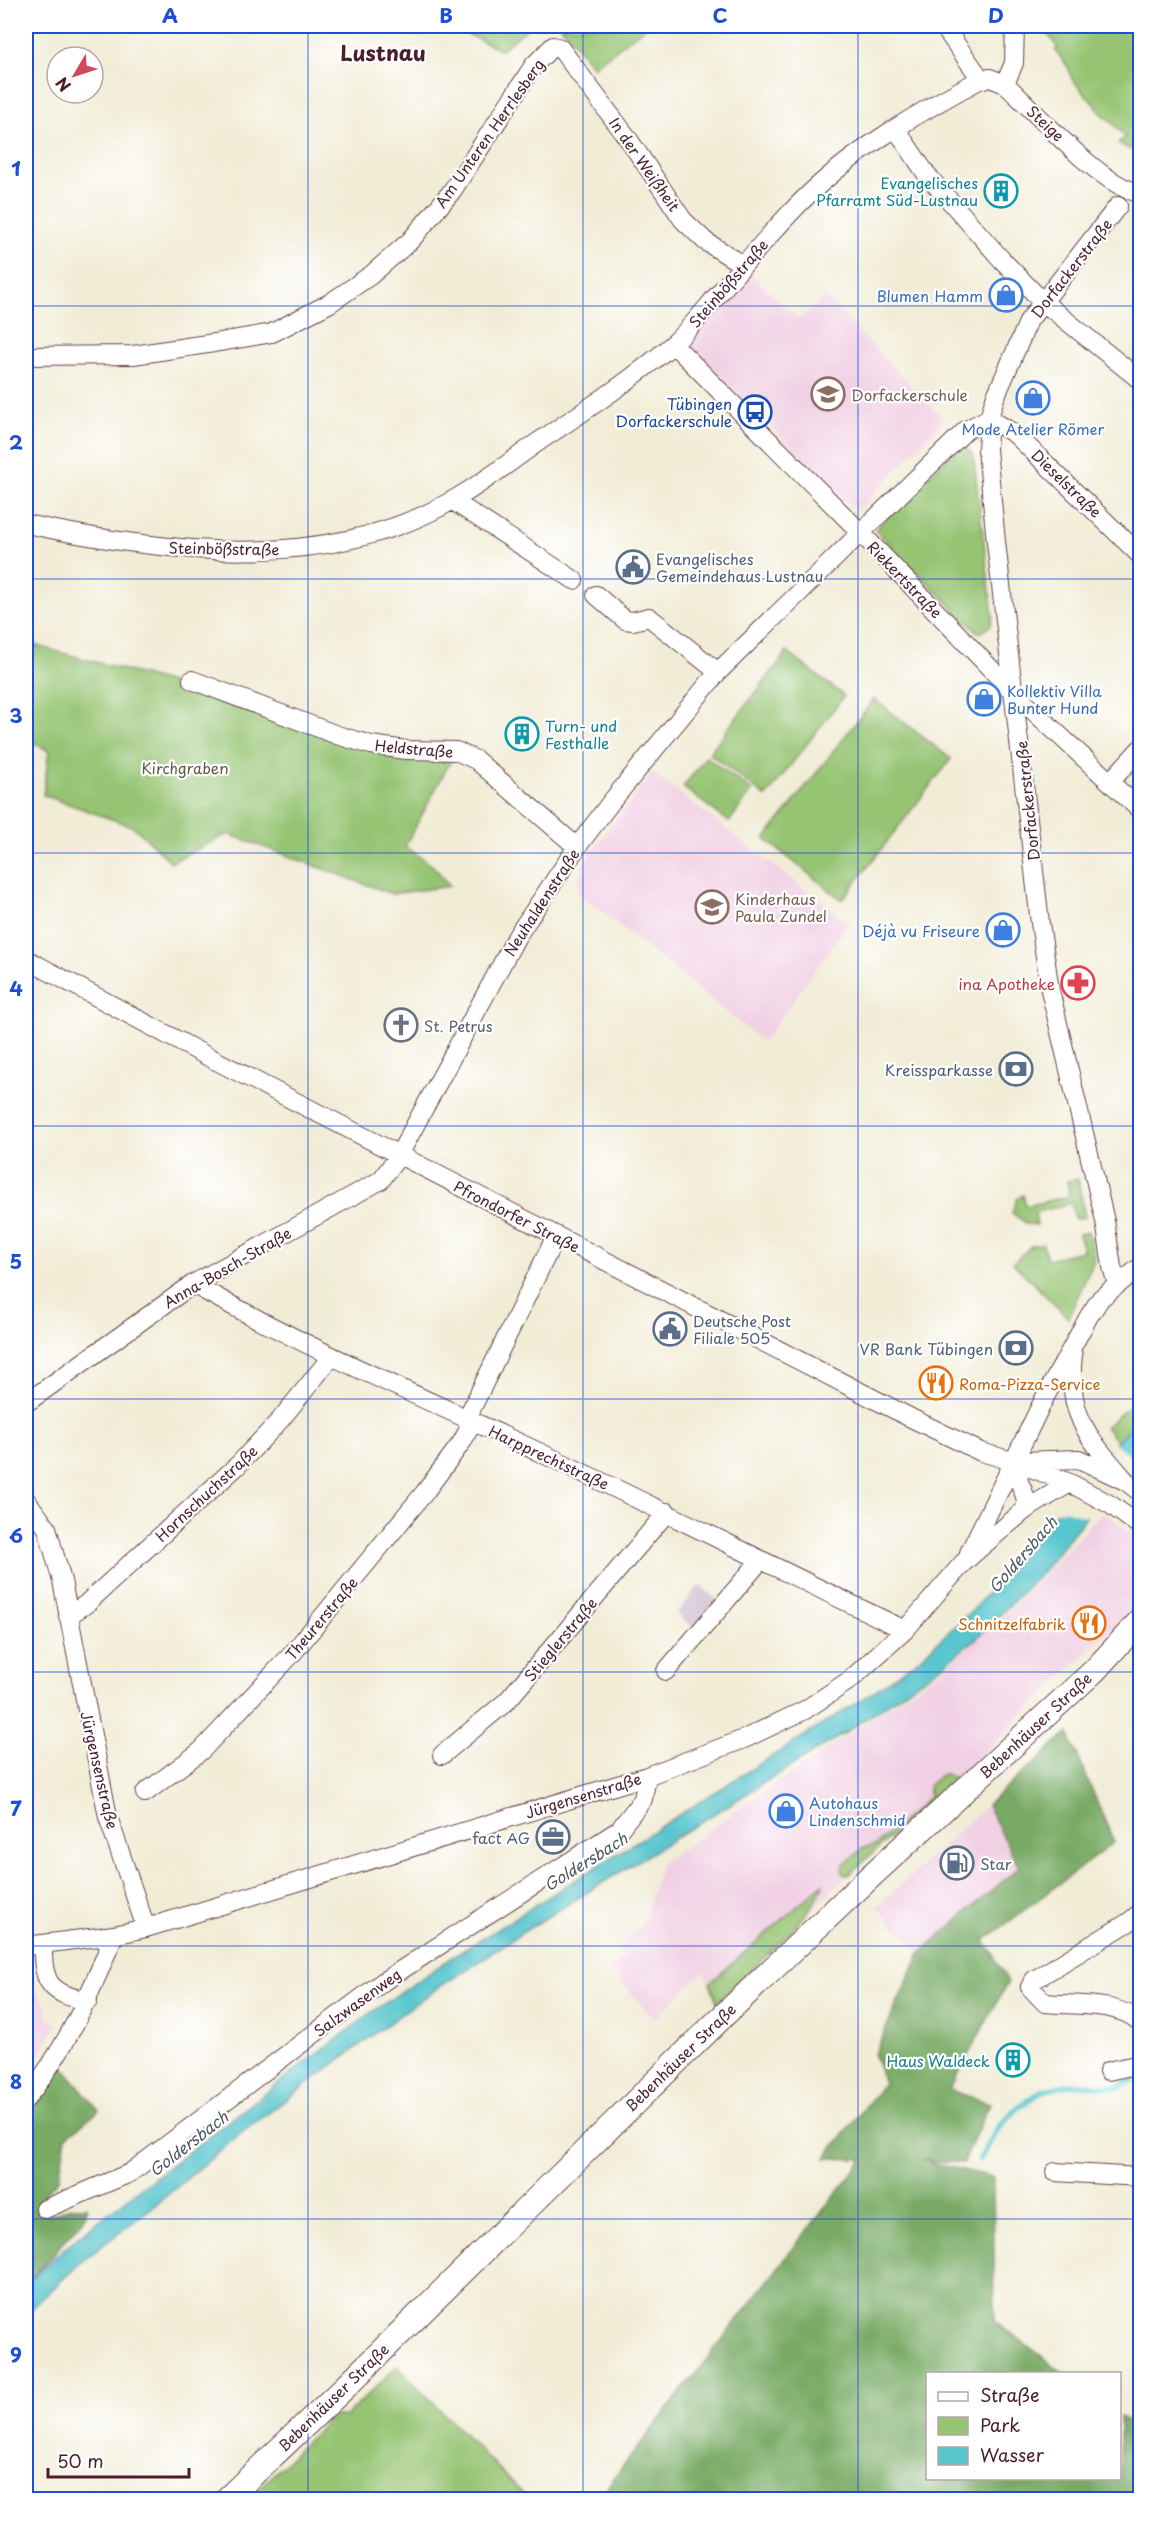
<svg xmlns="http://www.w3.org/2000/svg" width="1166" height="2525" viewBox="0 0 1166 2525" font-family="'Playpen Sans',sans-serif">
<style>
.built{fill:#f1d0e3}
.industrial{fill:#cebed1}
.green{fill:#96c473;stroke:#70724f;stroke-width:1.5}
.forest{fill:#78aa65;stroke:#616448;stroke-width:1.5}
.water{fill:#59c6ce;stroke:#52727c;stroke-width:1.5}
.pier{fill:#f1ecd5}
.lines{fill:none;stroke-linecap:round;stroke-linejoin:round}
.stream{stroke:#59c6ce;stroke-width:6}
.minor-casing{stroke:#633e44;stroke-width:20}
.major-casing{stroke:#633e44;stroke-width:26}
.minor{stroke:#fff;stroke-width:18}
.major{stroke:#fff;stroke-width:24}
.grid{fill:none;stroke:#1d4ed8;stroke-width:1.5;stroke-opacity:0.55}
.labels{text-anchor:middle;dominant-baseline:central;stroke-width:4.5;stroke-linejoin:round;paint-order:stroke}
.street-label{font-size:15px;fill:#4a1f2b;stroke:#fff}
.culture-label{font-size:15px;fill:#0d838f;stroke:#fff;text-anchor:end}
.shop-label{font-size:15px;fill:#366cbe;stroke:#fff;text-anchor:end}
.education-label{font-size:15px;fill:#785e54;stroke:#fff;text-anchor:start}
.transit-label{font-size:15px;fill:#164399;stroke:#fff;text-anchor:end}
.service-label{font-size:15px;fill:#4e5e75;stroke:#fff;text-anchor:start}
.park-label{font-size:15px;fill:#655944;stroke:#fff}
.health-label{font-size:15px;fill:#be3a42;stroke:#fff;text-anchor:end}
.worship-label{font-size:15px;fill:#5b616d;stroke:#fff;text-anchor:start}
.food-label{font-size:15px;fill:#c56008;stroke:#fff;text-anchor:start}
.water-label{font-size:16px;font-style:italic;fill:#4f5964;stroke:#fff}
.district-label{font-size:21px;font-weight:bold;fill:#4a1f2b;stroke:#fff}
.neatline{fill:none;stroke:#1d4ed8;stroke-width:2}
.grid-label{font-size:20px;text-anchor:middle;font-weight:bold;fill:#1d4ed8}
</style>
<rect width="100%" height="100%" fill="#fff"/>
<filter id="ink" filterUnits="userSpaceOnUse"><feTurbulence type="fractalNoise" baseFrequency=".0167" numOctaves="2"/><feDisplacementMap in="SourceGraphic" scale="12" xChannelSelector="R" yChannelSelector="G"/><feConvolveMatrix kernelMatrix="1 2 1 2 8 2 1 2 1" color-interpolation-filters="sRGB"/></filter>
<filter id="wash" filterUnits="userSpaceOnUse"><feTurbulence type="fractalNoise" baseFrequency=".008" numOctaves="4" result="noise"/><feDisplacementMap in="SourceGraphic" scale="24" xChannelSelector="R" yChannelSelector="G"/><feGaussianBlur stdDeviation="1.35" result="paint"/><feColorMatrix in="noise" values="0 0 0 0 0 0 0 0 0 0 0 0 0 0 0 0 0 1.4 0 .05"/><feComposite in="paint" operator="in"/></filter>
<g filter="url(#wash)">
<rect width="100%" height="100%" fill="#f1ecd5"/>
<path class="built" d="M747 271 799 319 825 297 944 420 857 511 687 345Z
M652 773 849 923 763 1042 579 893 580 884 577 881 584 870 581 866Z
M1103 1511 1140 1540V1601L951 1784 848 1875 717 2002 704 1971 654 2019 610 1970 624 1958 616 1947 642 1926 661 1863 945 1668 1011 1609Z
M987 1805 1019 1867 920 1953 877 1907Z
M26 1957 33 1985 48 2008 47 2018 58 2024 26 2076Z"/>
<path class="industrial" d="M699 1585 723 1604 699 1632 676 1614Z"/>
<path class="green" d="M451 26H530L501 50Z
M561 26H647L593 67Z
M1042 26H1140V135L1130 150 1118 143 1125 137 1111 121 1105 117 1072 79 1068 67 1055 50 1058 48Z
M961 444 973 454 993 616 991 625 981 633 976 631 875 530Z
M26 643 190 688 337 735 456 751 405 846 433 866 450 886 392 894 228 834 171 862 134 827 43 795 49 751 26 738Z
M787 652 844 696 766 797 709 753Z
M874 699 951 759 842 900 765 839Z
M706 757 752 791 729 822 683 787Z
M1078 1179 1085 1217 1075 1219 1071 1203 1035 1213 1037 1225 1027 1224 1012 1213 1017 1199 1023 1195 1026 1206 1069 1196 1067 1181Z
M1088 1232 1094 1255 1093 1263 1068 1318 1013 1263 1031 1246 1043 1244 1047 1259 1083 1251 1079 1234Z
M1140 1397V1458L1115 1439 1105 1427Z
M944 1775 953 1777 951 1784 848 1875H845L842 1871 844 1865 863 1848 876 1845 930 1796 928 1786 939 1776Z
M823 1884C816 1916 743 1976 717 2002L710 1983Z
M397 2366 528 2499H248L333 2416H346Z"/>
<path class="forest" d="M1068 1733 1114 1842 985 1940 1008 1982 949 2090 990 2103 963 2163 921 2160 993 2177 995 2321 1064 2373 928 2374V2478H1120V2416L1140 2432V2499H621L607 2487 863 2159 825 2158 884 2083 874 2055 920 1953 1019 1867 987 1805Z
M56 2059 99 2110 66 2137 59 2179 39 2200 49 2215 72 2207H88L84 2219 26 2284V2097Z"/>
<path class="water" d="M1140 1417V1450L1041 1573 977 1638 942 1666 846 1732 528 1929 423 1998 244 2131 158 2203 81 2262 26 2314V2284L55 2256 107 2214 376 2009 453 1957 860 1701 914 1663 973 1610 1116 1442Z"/>
<path class="pier" d="M1113 1441 1134 1460 1091 1518 1065 1510 1052 1512Z"/>
<g class="lines">
<path class="stream" d="M980 2159 1000 2125 1021 2105 1042 2091 1071 2084 1119 2087 1140 2076"/>
</g>
</g>
<g filter="url(#ink)">
<g class="lines">
<g class="minor-casing">
<path id="minor" d="M943 26 981 79
M1005 84 1014 63 1015 26
M896 129 927 175 1002 260 1043 302 1140 380
M673 344 861 533 1014 693 1140 810
M26 356 133 355 214 343 272 333 330 303 371 275 411 240 452 191 534 65 553 46 560 48 627 137 683 220 705 241 743 265
M989 418 1016 435 1140 555
M453 501 574 580
M26 524C162 553 327 574 453 500 484 483 512 460 541 440 586 410 632 380 673 344 691 328 706 308 722 290 745 263 768 236 793 210 845 155 914 115 981 79L990 78 1005 84C1036 112 1101 187 1140 193
M596 595 625 620 633 621 649 617 718 672
M192 680 337 735 371 745 406 750 456 751 476 760 577 847
M1110 782 1140 749
M26 959 203 1054 911 1418 981 1452 1012 1461 1070 1483 1111 1505 1140 1526
M193 1284C305 1348 424 1398 541 1453 663 1510 783 1572 905 1630
M1117 1284 1112 1267 1105 1221 1050 990 1040 923 996 542 987 449 989 418 995 398 1029 320 1118 206
M1073 1355C1066 1415 1089 1439 1127 1482
M26 1403 193 1284 381 1180 399 1155 517 936 577 847 611 802 718 672 966 430 989 418
M467 1418 556 1236
M1012 1461C1014 1479 1030 1494 1025 1510
M1022 1461 1079 1459 1127 1482 1140 1492
M26 1500 47 1528 62 1581 108 1817 146 1928
M969 1553 1045 1397 1089 1316 1101 1298 1140 1267
M68 1616 86 1604 237 1466 281 1419 332 1356
M666 1671 760 1561
M442 1755 507 1701 667 1512
M145 1793 201 1751 292 1654 425 1492 462 1442 473 1421
M1140 1913 1129 1922 1034 1980 1030 1987 1045 2003C1074 2006 1117 2001 1140 2022
M43 1944C42 1983 50 1994 88 2001
M26 1946 114 1935 146 1928 647 1776 744 1739 805 1710 850 1680 905 1630 963 1563 981 1547 1025 1510 1070 1483
M1108 2071 1140 2064
M26 2099C68 2046 89 1997 114 1935
M1055 2172 1140 2177
M45 2209 130 2173 384 1981 619 1830 643 1799 647 1776"/>
</g>
<g class="major-casing">
<path id="major" d="M226 2500 344 2388 725 2014 872 1875 1094 1671 1140 1621"/>
</g>
<use href="#minor" class="minor"/>
<use href="#major" class="major"/>
</g>
</g>
<path class="grid" d="M308 26V2500M583 26V2500M858 26V2500M26 306H1140M26 579H1140M26 853H1140M26 1126H1140M26 1399H1140M26 1672H1140M26 1946H1140M26 2219H1140"/>
<defs>
<g id="building-ring" transform="scale(1.725)"><circle r="9.5" fill="#fff" stroke="#0f9aa8" stroke-width="1.5"/><path d="M-4-6H4V6H1V3H-1V6H-4ZM-2.5-4.3h1.7v1.8h-1.7ZM.8-4.3h1.7v1.8H.8ZM-2.5-1h1.7V.8h-1.7ZM.8-1h1.7V.8H.8Z" fill="#0f9aa8"/></g>
<g id="shop-ring" transform="scale(1.725)"><circle r="9.5" fill="#fff" stroke="#3f7fe0" stroke-width="1.5"/><path d="M-5-2.5h2.3a2.7 3.5 0 0 1 5.4 0H5L5.5 6h-11ZM-1.5-2.5h3a1.5 2.3 0 0 0-3 0Z" fill="#3f7fe0"/></g>
<g id="school-ring" transform="scale(1.725)"><circle r="9.5" fill="#fff" stroke="#8d6e63" stroke-width="1.5"/><path d="M0-5L7-2L0 1L-7-2ZM-4 1L0 2.5L4 1V4Q0 6-4 4Z" fill="#8d6e63"/></g>
<g id="bus-ring" transform="scale(1.725)"><circle r="9.5" fill="#fff" stroke="#1a4fb4" stroke-width="1.5"/><path d="M-5-6H5V4H4V6H2V4H-2V6H-4V4H-5ZM-3.5-4V0h7V-4ZM-3.5 1.2v1.5H-2V1.2ZM2 1.2v1.5H3.5V1.2Z" fill="#1a4fb4"/></g>
<g id="civic-ring" transform="scale(1.725)"><circle r="9.5" fill="#fff" stroke="#5c6f8a" stroke-width="1.5"/><path d="M-.6-6.5H3V-4.5H.6V-3L4-1V1h2V6H-6V1h2V-1L-.6-3ZM-1.2 2.5V6h2.4V2.5Z" fill="#5c6f8a"/></g>
<g id="pharmacy-ring" transform="scale(1.725)"><circle r="9.5" fill="#fff" stroke="#e0444e" stroke-width="1.5"/><path d="M-2-6h4v4h4v4h-4v4h-4v-4h-4v-4h4Z" fill="#e0444e"/></g>
<g id="church-ring" transform="scale(1.725)"><circle r="9.5" fill="#fff" stroke="#6b7280" stroke-width="1.5"/><path d="M-1.2-6h2.4v3.5h3.3v2.4h-3.3V6h-2.4V-.1h-3.3v-2.4h3.3Z" fill="#6b7280"/></g>
<g id="bank-ring" transform="scale(1.725)"><circle r="9.5" fill="#fff" stroke="#5c6f8a" stroke-width="1.5"/><path d="M-6-4H6V4H-6ZM0-2.3a2.3 2.3 0 1 0 0 4.6a2.3 2.3 0 1 0 0-4.6Z" fill="#5c6f8a"/></g>
<g id="restaurant-ring" transform="scale(1.725)"><circle r="9.5" fill="#fff" stroke="#e8710a" stroke-width="1.5"/><path d="M-5-6h1v4h1v-4h1v4h1v-4h1v5L-1.5 .5V6h-2V.5L-5-1ZM5-6V6H3V1.5H1.5Q1.5-4 5-6Z" fill="#e8710a"/></g>
<g id="office-ring" transform="scale(1.725)"><circle r="9.5" fill="#fff" stroke="#5c6f8a" stroke-width="1.5"/><path d="M-6-3h4V-5.5h4V-3h4V5H-6ZM-1-4.5V-3h2v-1.5ZM-6 0V1H6V0Z" fill="#5c6f8a"/></g>
<g id="fuel-ring" transform="scale(1.725)"><circle r="9.5" fill="#fff" stroke="#5c6f8a" stroke-width="1.5"/><path d="M-5.5-6h7V0h2V4h1.3V-2.5L3-4.5l.8-.8L6-3V5H2.5V1h-1V6h-7ZM-4.2-4.7v3.2H.2V-4.7Z" fill="#5c6f8a"/></g>
</defs>
<g fill-rule="evenodd">
<use href="#building-ring" x="1001" y="191"/>
<use href="#shop-ring" x="1006" y="295"/>
<use href="#school-ring" x="828" y="394"/>
<use href="#shop-ring" x="1033" y="398"/>
<use href="#bus-ring" x="755" y="412"/>
<use href="#civic-ring" x="633" y="567"/>
<use href="#shop-ring" x="984" y="699"/>
<use href="#building-ring" x="522" y="734"/>
<use href="#school-ring" x="712" y="907"/>
<use href="#shop-ring" x="1003" y="930"/>
<use href="#pharmacy-ring" x="1078" y="983"/>
<use href="#church-ring" x="401" y="1025"/>
<use href="#bank-ring" x="1016" y="1069"/>
<use href="#civic-ring" x="670" y="1329"/>
<use href="#bank-ring" x="1016" y="1348"/>
<use href="#restaurant-ring" x="936" y="1383"/>
<use href="#restaurant-ring" x="1089" y="1623"/>
<use href="#shop-ring" x="786" y="1811"/>
<use href="#office-ring" x="553" y="1837"/>
<use href="#fuel-ring" x="957" y="1863"/>
<use href="#building-ring" x="1013" y="2060"/>
</g>
<g class="labels">
<g class="street-label">
<text transform="translate(1046 123) rotate(43)">Steige</text>
<text transform="translate(489 133) rotate(-55)">Am Unteren Herrlesberg</text>
<text transform="translate(645 164) rotate(55)">In der Weißheit</text>
<text transform="translate(1071 268) rotate(-52)">Dorfackerstraße</text>
<text transform="translate(728 283) rotate(-49)">Steinbößstraße</text>
<text transform="translate(1067 483) rotate(44)">Dieselstraße</text>
<text transform="translate(224 548) rotate(1)">Steinbößstraße</text>
<text transform="translate(905 579) rotate(46)">Riekertstraße</text>
<text transform="translate(414 748) rotate(5)">Heldstraße</text>
<text transform="translate(1027 801) rotate(-96)">Dorfackerstraße</text>
<text transform="translate(541 902) rotate(-57)">Neuhaldenstraße</text>
<text transform="translate(517 1216) rotate(27)">Pfrondorfer Straße</text>
<text transform="translate(227 1267) rotate(-30)">Anna-Bosch-Straße</text>
<text transform="translate(549 1457) rotate(25)">Harpprechtstraße</text>
<text transform="translate(206 1493) rotate(-43)">Hornschuchstraße</text>
<text transform="translate(321 1618) rotate(-50)">Theurerstraße</text>
<text transform="translate(560 1639) rotate(-50)">Stieglerstraße</text>
<text transform="translate(1035 1725) rotate(-43)">Bebenhäuser Straße</text>
<text transform="translate(100 1770) rotate(77)">Jürgensenstraße</text>
<text transform="translate(583 1795) rotate(-17)">Jürgensenstraße</text>
<text transform="translate(357 2002) rotate(-36)">Salzwasenweg</text>
<text transform="translate(680 2057) rotate(-44)">Bebenhäuser Straße</text>
<text transform="translate(333 2397) rotate(-44)">Bebenhäuser Straße</text>
</g>
<g class="culture-label">
<text x="978" y="182">Evangelisches<tspan x="978" dy="17">Pfarramt Süd-Lustnau</tspan></text>
<text x="545" y="725" text-anchor="start">Turn- und<tspan x="545" dy="17">Festhalle</tspan></text>
<text x="990" y="2060">Haus Waldeck</text>
</g>
<g class="shop-label">
<text x="983" y="295">Blumen Hamm</text>
<text x="1033" y="428" text-anchor="middle">Mode Atelier Römer</text>
<text x="1007" y="690" text-anchor="start">Kollektiv Villa<tspan x="1007" dy="17">Bunter Hund</tspan></text>
<text x="980" y="930">Déjà vu Friseure</text>
<text x="809" y="1802" text-anchor="start">Autohaus<tspan x="809" dy="17">Lindenschmid</tspan></text>
</g>
<g class="education-label">
<text x="851" y="394">Dorfackerschule</text>
<text x="735" y="898">Kinderhaus<tspan x="735" dy="17">Paula Zundel</tspan></text>
</g>
<g class="transit-label">
<text x="732" y="403">Tübingen<tspan x="732" dy="17">Dorfackerschule</tspan></text>
</g>
<g class="service-label">
<text x="656" y="558">Evangelisches<tspan x="656" dy="17">Gemeindehaus Lustnau</tspan></text>
<text x="993" y="1069" text-anchor="end">Kreissparkasse</text>
<text x="693" y="1320">Deutsche Post<tspan x="693" dy="17">Filiale 505</tspan></text>
<text x="993" y="1348" text-anchor="end">VR Bank Tübingen</text>
<text x="530" y="1837" text-anchor="end">fact AG</text>
<text x="980" y="1863">Star</text>
</g>
<g class="park-label">
<text x="185" y="767">Kirchgraben</text>
</g>
<g class="health-label">
<text x="1055" y="983">ina Apotheke</text>
</g>
<g class="worship-label">
<text x="424" y="1025">St. Petrus</text>
</g>
<g class="food-label">
<text x="959" y="1383">Roma-Pizza-Service</text>
<text x="1066" y="1623" text-anchor="end">Schnitzelfabrik</text>
</g>
<g class="water-label">
<text transform="translate(1022 1554) rotate(-49)">Goldersbach</text>
<text transform="translate(585 1861) rotate(-32)">Goldersbach</text>
<text transform="translate(188 2143) rotate(-38)">Goldersbach</text>
</g>
<g class="district-label">
<text x="383" y="52">Lustnau</text>
</g>
</g>
<rect width="1166" height="2525" fill="none" stroke="#fff" stroke-width="66"/>
<rect x="926" y="2372" width="195" height="108" fill="#ffffff" stroke="#b7a5aa" stroke-width="1.5"/>
<rect x="938" y="2392" width="30" height="9" fill="#ffffff" stroke="#b7a5aa" stroke-width="1.5"/>
<text x="980" y="2402" font-size="18" fill="#4a1f2b">Straße</text>
<rect x="938" y="2417" width="30" height="18" fill="#96c473" stroke="#b7a5aa" stroke-width="1.5"/>
<text x="980" y="2432" font-size="18" fill="#4a1f2b">Park</text>
<rect x="938" y="2447" width="30" height="18" fill="#59c6ce" stroke="#b7a5aa" stroke-width="1.5"/>
<text x="980" y="2462" font-size="18" fill="#4a1f2b">Wasser</text>
<g transform="translate(75 75) rotate(231)"><circle r="28" fill="#ffffff" stroke="#b7a5aa" stroke-width="1.5"/>
<path d="M0-4.5L10 22L0 15L-10 22Z" fill="#d1495b"/>
<text y="-9" font-size="16" font-weight="bold" text-anchor="middle" fill="#4a1f2b">N</text>
</g>
<path d="M48 2468v9h141v-9" fill="none" stroke="#4a1f2b" stroke-width="3"/>
<text x="57" y="2468" font-size="18" fill="#4a1f2b" stroke="#ffffff" stroke-width="4.5" paint-order="stroke">50 m</text>
<rect x="33" y="33" width="1100" height="2459" class="neatline"/>
<g class="grid-label">
<text x="170" y="23">A</text>
<text x="446" y="23">B</text>
<text x="720" y="23">C</text>
<text x="996" y="23">D</text>
<text x="16" y="176">1</text>
<text x="16" y="450">2</text>
<text x="16" y="723">3</text>
<text x="16" y="996">4</text>
<text x="16" y="1269">5</text>
<text x="16" y="1543">6</text>
<text x="16" y="1816">7</text>
<text x="16" y="2089">8</text>
<text x="16" y="2362">9</text>
</g>
</svg>
